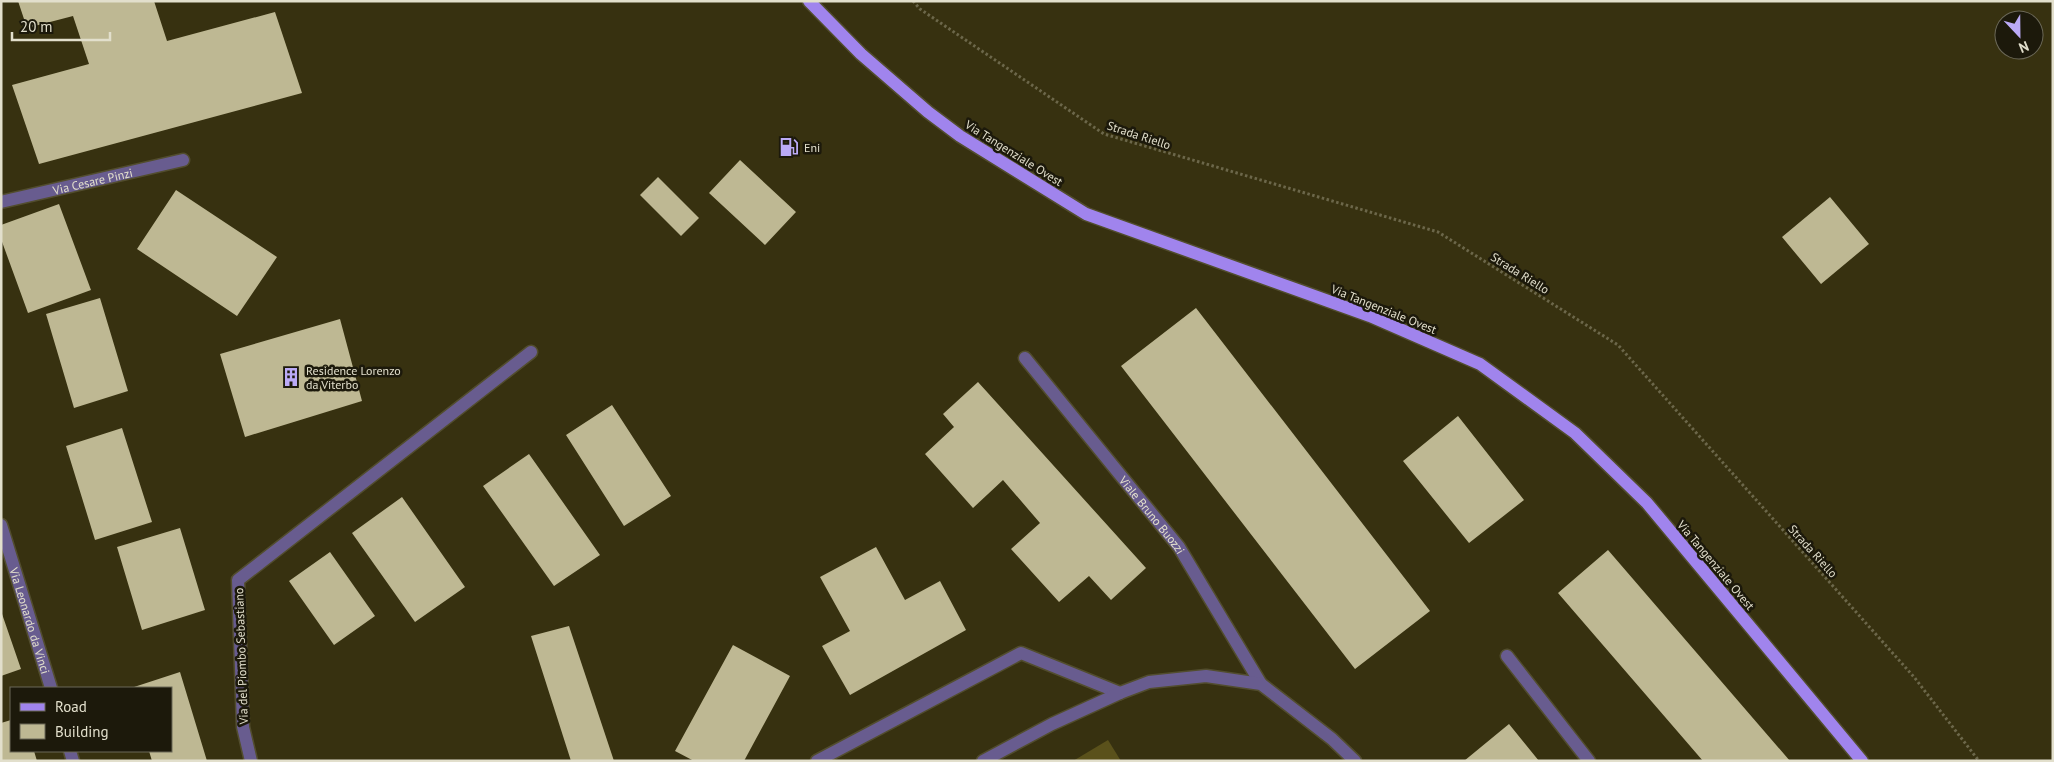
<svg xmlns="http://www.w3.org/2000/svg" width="2054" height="762" viewBox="0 0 2054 762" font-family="'PT Sans',sans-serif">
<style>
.green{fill:#5a511b}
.building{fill:#beb893}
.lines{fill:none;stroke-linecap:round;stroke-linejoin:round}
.minor-casing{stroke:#524d2e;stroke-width:15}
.major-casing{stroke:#524d2e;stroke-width:15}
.path{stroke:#6c674a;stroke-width:3;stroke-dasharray:2.5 2.5;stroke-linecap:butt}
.minor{stroke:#685c8f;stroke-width:12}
.major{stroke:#a084ed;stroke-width:12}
.labels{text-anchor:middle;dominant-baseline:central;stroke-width:5;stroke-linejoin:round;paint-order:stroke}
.street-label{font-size:12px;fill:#e2dfcc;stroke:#1c190b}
.poi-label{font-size:12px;fill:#e2dfcc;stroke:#1c190b;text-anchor:start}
</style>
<rect width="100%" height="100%" fill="#373110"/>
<path class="green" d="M1108 740 1121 761H1073Z"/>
<path class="building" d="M18 1H154L167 41 275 12 302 93 39 164 12 85 89 64 73 16 27 28Z
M740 160 796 212 765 245 709 193Z
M658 177 699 218 681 236 640 195Z
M176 190 277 257 237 316 137 249Z
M1830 197 1869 244 1821 284 1782 237Z
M59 204 91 290 28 313 1 239V225Z
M100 298 128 391 74 408 46 314Z
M1196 308 1430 611 1355 669 1121 366Z
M340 319 362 401 245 437 220 354Z
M978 382 1146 568 1111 600 1089 576 1059 602 1011 549 1040 523 1003 480 973 508 925 454 954 427 943 414Z
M612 405 671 496 624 526 566 435Z
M1458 416 1524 500 1469 543 1403 461Z
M122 428 152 522 95 540 66 446Z
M529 454 600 555 554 586 483 486Z
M402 497 465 587 415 622 352 533Z
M180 528 205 610 142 630 117 547Z
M876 547 905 600 940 581 966 630 850 695 822 646 850 631 820 577Z
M1608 550 1790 761H1703L1558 593Z
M330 552 375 616 334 645 289 581Z
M1 611 21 669 1 676Z
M569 626 614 761H571L531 636Z
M733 645 790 676 744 761H694L675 751Z
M180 672 207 761H152L149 751H171V688H131Z
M11 720V751H34L37 761H1V723Z
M1509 724 1539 761H1464Z"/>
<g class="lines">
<g class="minor-casing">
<g id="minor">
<path id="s1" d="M1 202 183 160"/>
<path id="s2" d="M1025 358 1179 547 1261 684"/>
<path id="s3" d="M1 525 51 688"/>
<path d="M1507 656 1589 761"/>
<path d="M70 751 73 761"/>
<path d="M251 761 243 727 238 580 531 352"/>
<path d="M817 761 1021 653 1120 693"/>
<path d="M983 761 1052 724 1120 693 1149 682 1206 676 1261 684 1332 739 1355 761"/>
</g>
</g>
<g class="major-casing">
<path id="major" d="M809 1 861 54 928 112 960 136 1086 214 1370 316 1480 364 1575 433 1647 503 1862 761"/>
</g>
<path class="path" d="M913 1 920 9 1104 134 1438 232 1618 345 1914 677 1979 761"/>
<use href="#minor" class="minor"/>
<use href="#major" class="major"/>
</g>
<defs>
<g id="fuel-bare" transform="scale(1.5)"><path d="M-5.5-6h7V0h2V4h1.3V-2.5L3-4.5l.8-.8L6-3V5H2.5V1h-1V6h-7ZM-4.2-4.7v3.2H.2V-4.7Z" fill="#bbaaf6" stroke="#1c190b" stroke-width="2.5" paint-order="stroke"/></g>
<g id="building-bare" transform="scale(1.5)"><path d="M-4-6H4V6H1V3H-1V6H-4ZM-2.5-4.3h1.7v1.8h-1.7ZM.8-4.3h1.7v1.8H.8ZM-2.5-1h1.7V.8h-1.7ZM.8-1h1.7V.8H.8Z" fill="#bbaaf6" stroke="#1c190b" stroke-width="2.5" paint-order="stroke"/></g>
</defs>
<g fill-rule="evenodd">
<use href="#fuel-bare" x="789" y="147"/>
<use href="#building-bare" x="291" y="377"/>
</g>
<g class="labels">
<g class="street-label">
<text transform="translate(1139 135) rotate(18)">Strada Riello</text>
<text transform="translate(1014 153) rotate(32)">Via Tangenziale Ovest</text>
<text stroke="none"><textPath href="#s1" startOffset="94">Via Cesare Pinzi</textPath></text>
<text transform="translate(1520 273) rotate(32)">Strada Riello</text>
<text transform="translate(1384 309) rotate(22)">Via Tangenziale Ovest</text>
<text stroke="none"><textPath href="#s2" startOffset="202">Viale Bruno Buozzi</textPath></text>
<text transform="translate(1813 551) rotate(48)">Strada Riello</text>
<text transform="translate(1716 565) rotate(50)">Via Tangenziale Ovest</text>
<text stroke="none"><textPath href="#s3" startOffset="100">Via Leonardo da Vinci</textPath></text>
<text transform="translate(241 656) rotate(-92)">Via del Piombo Sebastiano</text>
</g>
<g class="poi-label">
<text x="804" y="147">Eni</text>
<text x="306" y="370">Residence Lorenzo<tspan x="306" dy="14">da Viterbo</tspan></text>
</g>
</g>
<rect width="2054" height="762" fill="none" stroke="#e2dfcc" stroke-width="5"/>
<rect x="10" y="687" width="162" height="65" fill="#1c190b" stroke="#6b6858"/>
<rect x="20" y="703" width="25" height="8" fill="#a084ed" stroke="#6b6858"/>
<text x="55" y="712" font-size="15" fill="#e2dfcc">Road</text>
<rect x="20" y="724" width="25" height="15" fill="#beb893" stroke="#6b6858"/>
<text x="55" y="737" font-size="15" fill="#e2dfcc">Building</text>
<g transform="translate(2019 35) rotate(158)"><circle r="24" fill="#1c190b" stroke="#6b6858"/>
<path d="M0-4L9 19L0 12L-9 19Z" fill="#bbaaf6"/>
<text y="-8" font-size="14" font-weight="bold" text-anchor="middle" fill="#e2dfcc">N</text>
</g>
<path d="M12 32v8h98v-8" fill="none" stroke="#e2dfcc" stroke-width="2.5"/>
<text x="20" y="32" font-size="15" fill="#e2dfcc" stroke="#1c190b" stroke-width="4" paint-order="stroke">20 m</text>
</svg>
